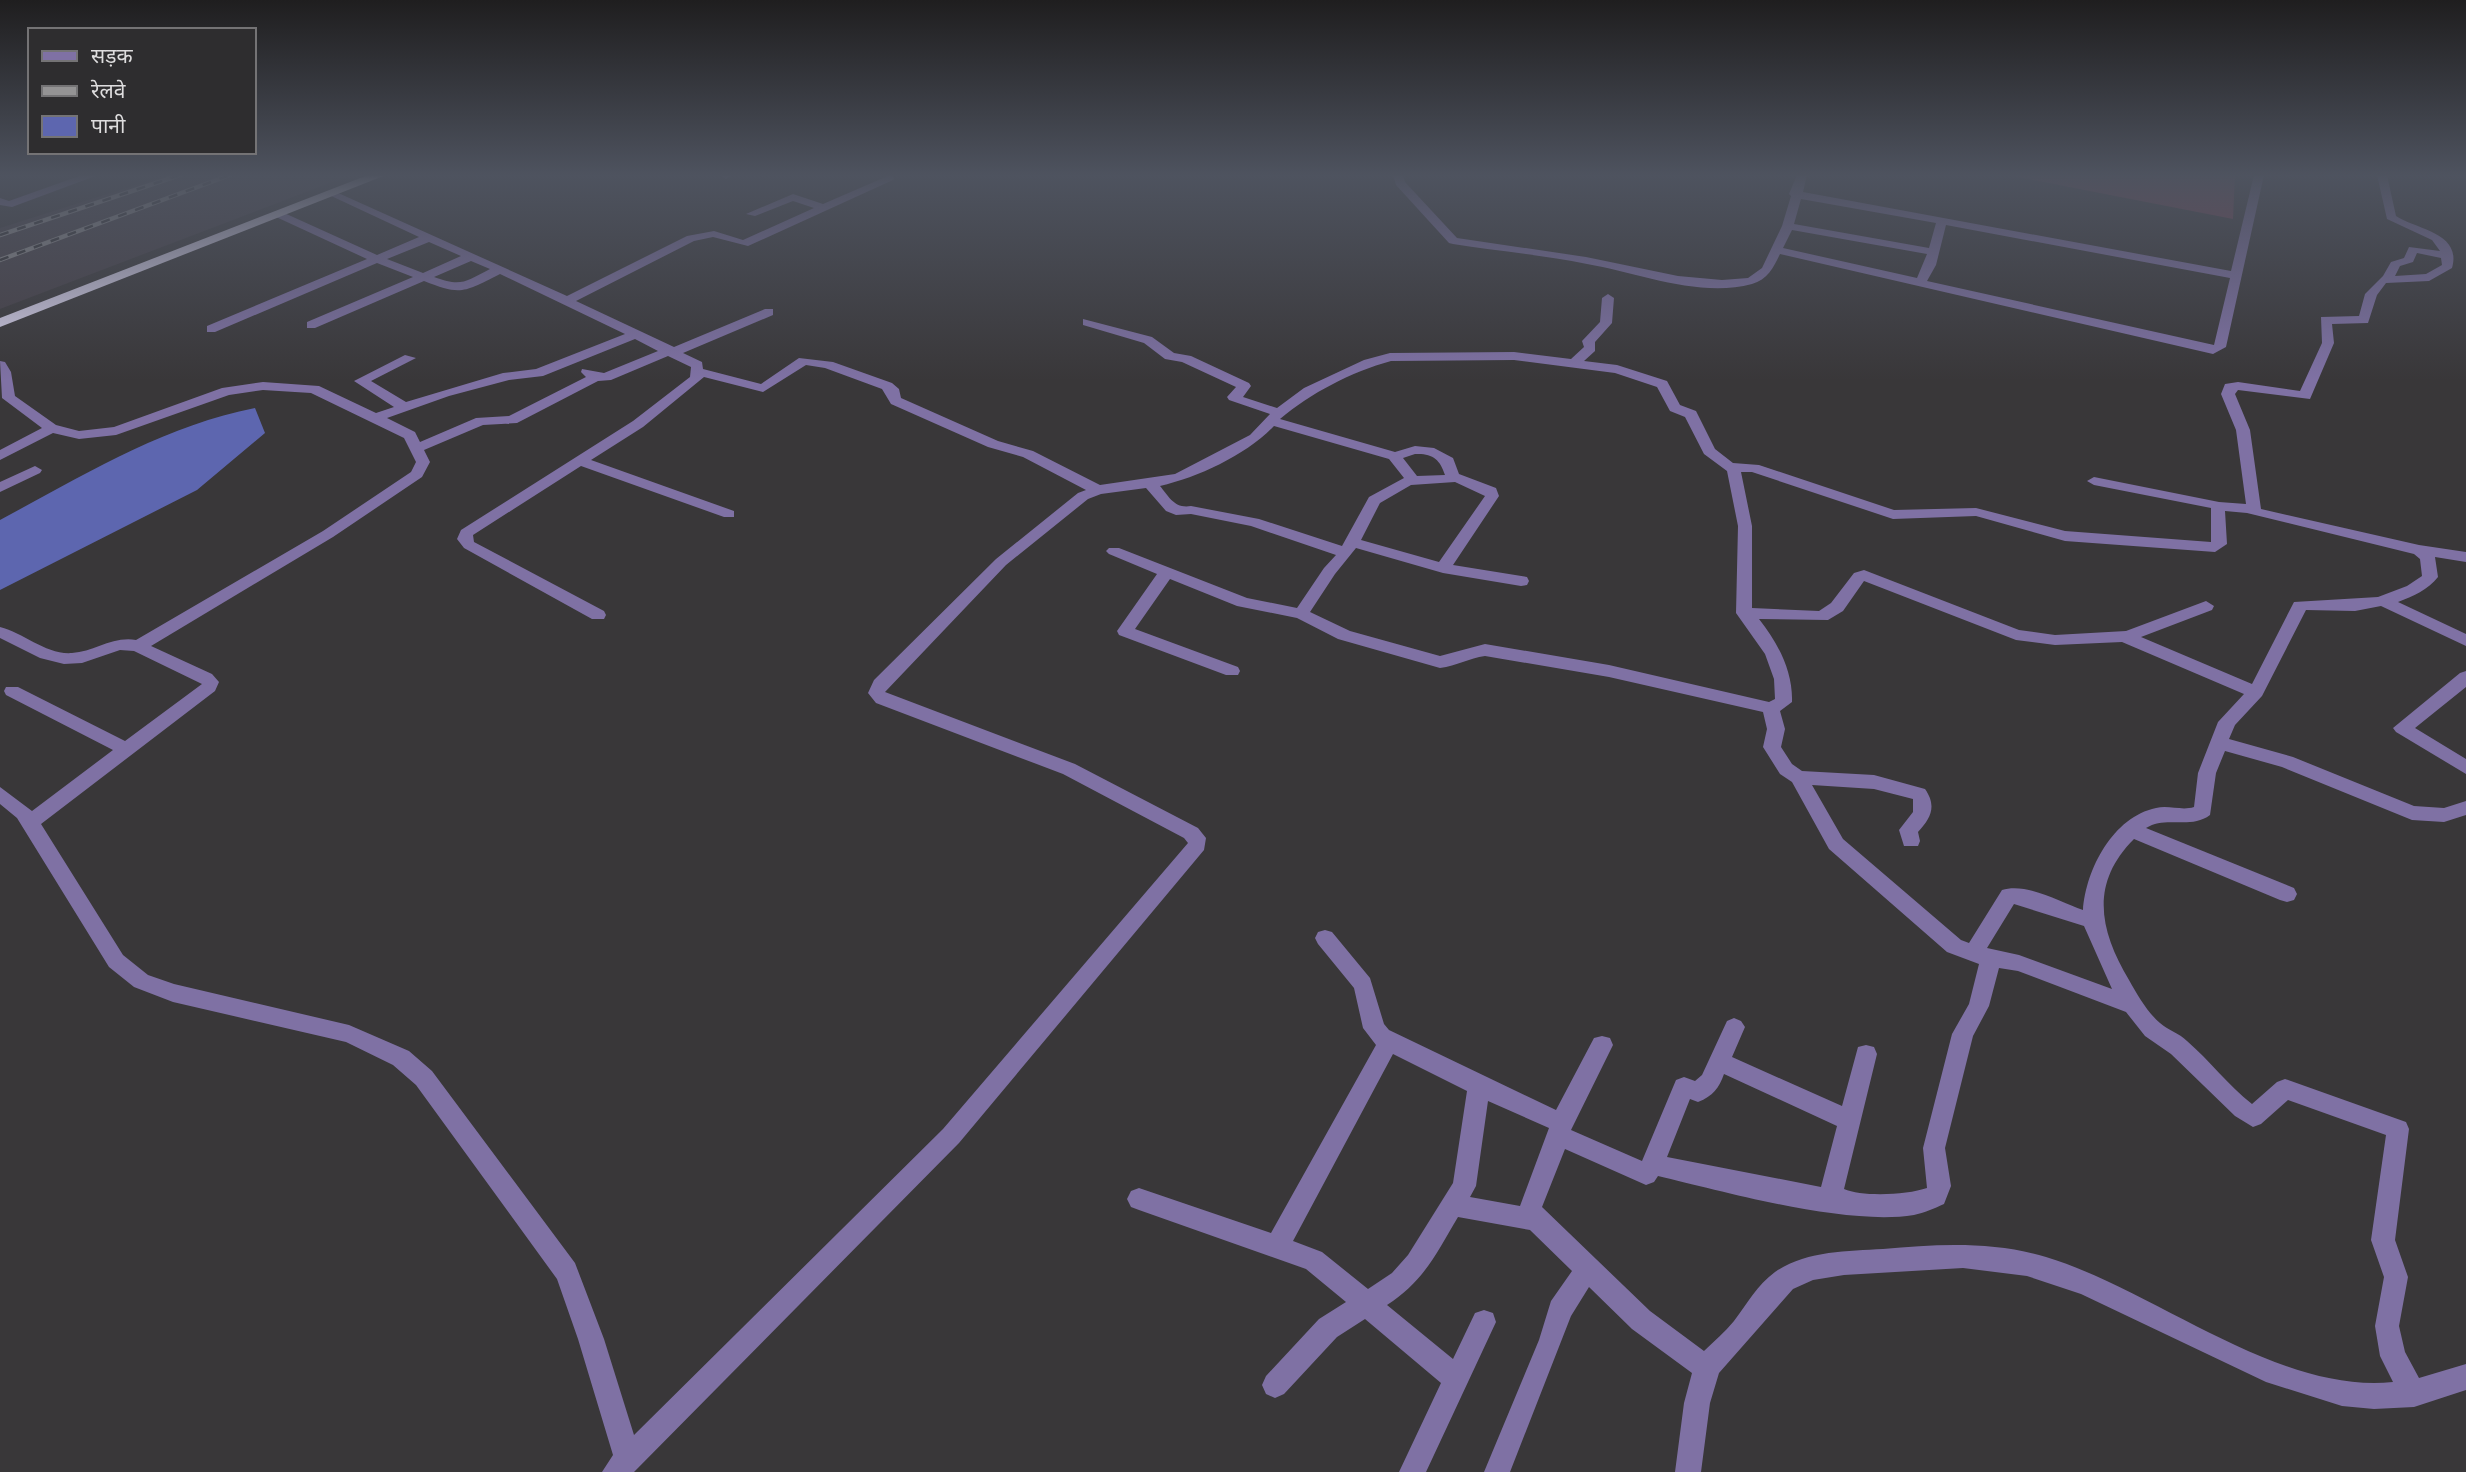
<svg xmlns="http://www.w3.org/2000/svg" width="2466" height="1472" viewBox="0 0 2466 1472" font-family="Inter,'Noto Sans Devanagari',sans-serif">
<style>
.built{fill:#453f46}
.green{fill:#784154}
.water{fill:#5d66af}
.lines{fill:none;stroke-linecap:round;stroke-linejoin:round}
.minor{fill:#7f71a4;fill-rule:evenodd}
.highway{fill:#d8d2eb;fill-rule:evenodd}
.rail-casing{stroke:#949394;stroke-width:4.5}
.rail{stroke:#2e2d2f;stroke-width:2.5;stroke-dasharray:9;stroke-linecap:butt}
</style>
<rect width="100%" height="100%" fill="#393739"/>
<path class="built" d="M167 175 348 176 0 309V228Z"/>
<path class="green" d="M2007 175H2235L2233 219Z"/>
<path class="water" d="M255 408 265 433 197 490 0 590V520C82 476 163 426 255 408Z"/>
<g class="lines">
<path class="minor" d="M82 175H98L12 207 0 205V198L9 201Z
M719 175H731V176L726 179Z
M890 175 894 178 893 180 748 246 713 237 694 241 576 301 674 347 765 309H773V315L683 353 702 362 703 369 761 384 799 358 833 362 892 383 899 389 901 398 998 441 1033 451 1100 485 1175 474 1250 435 1270 414 1229 400 1227 397 1236 387 1182 362 1165 359 1144 343 1083 325V319L1152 337 1174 353 1191 356 1249 383 1251 386 1243 397 1277 408 1304 388 1364 360 1390 353 1514 352 1571 359 1584 347 1582 341 1600 322 1602 298 1608 294 1614 298 1612 323 1595 342V351L1584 361 1617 365 1667 381 1680 405 1696 411 1715 449 1733 463 1759 465 1894 510 1976 508 2065 531 2211 542V508L2094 485 2087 481 2094 477 2219 502 2246 504 2236 430 2221 394 2225 384 2238 382 2300 391 2322 343 2321 317 2359 316 2365 294 2383 276 2391 262 2404 258 2409 247 2440 251 2432 240 2387 219 2377 175H2387L2396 216C2418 230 2462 233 2452 268L2429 281 2386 283 2377 295 2368 323 2332 324 2334 343 2310 399 2238 390 2235 394 2250 430 2261 509 2419 545 2466 552V562L2435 557 2438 577C2428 590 2413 596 2398 602L2466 634V646L2381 606 2355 611 2306 610 2262 696 2235 725 2229 739 2293 757 2414 806 2444 808 2466 801V815L2444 822 2412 820 2282 767 2225 751 2216 773 2210 815C2190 830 2166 815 2146 828L2294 888 2297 894 2294 900 2287 902 2280 900 2134 839C2089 884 2100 931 2129 980 2137 994 2147 1012 2160 1023 2168 1030 2179 1033 2187 1041 2210 1061 2228 1085 2252 1104L2277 1082 2285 1079 2406 1122 2409 1129 2395 1240 2408 1277 2399 1326 2405 1352 2419 1378 2466 1364V1390L2414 1407 2374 1409 2342 1406 2266 1382 2081 1294 2027 1276 1963 1268 1844 1275 1813 1280 1793 1289 1719 1373 1710 1403 1701 1472H1675L1684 1403 1692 1373 1632 1329 1589 1287 1571 1316 1510 1472H1484L1539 1340 1551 1301 1572 1271 1530 1230 1458 1217C1436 1254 1424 1281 1387 1305L1453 1359 1475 1313 1484 1310 1493 1313 1496 1322 1426 1472H1399L1441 1383 1365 1319 1337 1337 1284 1394 1275 1398 1266 1394 1262 1385 1266 1376 1319 1319 1346 1302 1306 1269 1139 1210 1131 1207 1127 1199 1131 1191 1139 1188 1271 1233 1376 1045 1363 1028 1354 988 1318 944 1315 938 1318 932 1325 930 1332 932 1370 978 1384 1024 1389 1030 1556 1110 1594 1038 1602 1036 1610 1038 1613 1045 1571 1130 1642 1161 1676 1080 1684 1077 1695 1081 1702 1075 1727 1021 1734 1018 1741 1021 1745 1027 1732 1057 1842 1106 1858 1047 1866 1045 1874 1047 1877 1054 1844 1189C1862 1197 1907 1195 1927 1188L1923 1148 1952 1034 1969 1004 1979 964 1947 952 1829 849 1792 782 1780 774 1763 747 1767 729 1763 712 1609 677 1485 656C1469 658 1457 666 1440 668L1338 639 1297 618 1237 606 1170 579 1135 629 1238 667 1240 671 1238 675H1226L1119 635 1117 631 1157 574 1109 554 1106 551 1109 548H1119L1247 598 1297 608 1324 568 1336 555 1251 526 1191 514 1176 515 1166 511 1146 488 1101 494 1088 499 1006 565 885 692 1075 764 1198 828 1206 838 1204 850 959 1143 634 1472H602L613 1455 578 1339 557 1279 416 1085 393 1065 346 1042 173 1002 134 987 109 967 17 818 0 804V787L32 811 113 750 6 695 4 691 6 687H18L125 741 202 684 134 651 120 650 82 663 64 664 40 658 0 638V627C24 633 46 655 72 653 94 652 112 636 136 640L323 531 411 472 416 462 404 438 311 393 263 390 229 395 116 435 79 439 53 433 0 460V450L42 428 2 398 0 361 5 362 11 372 15 396 56 425 79 431 114 427 222 388 263 382 319 386 376 413 394 407 354 381 405 355 416 358 371 381 406 402 503 373 536 369 625 334 500 274C464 292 462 296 424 281L315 328H307V322L413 277 377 263 215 332H207V326L367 259 274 216V212H282L377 255 419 237 327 194 336 192 567 296 687 236 714 231 743 240 814 208 793 201 755 216 746 214 793 194 823 204ZM429 242 461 256 423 273 387 259ZM2417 253 2441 258 2442 265 2426 274 2395 276 2400 266 2413 262ZM471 261 490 269C465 282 461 287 434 277ZM635 339 658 351 604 373 582 369 581 372 586 377 509 416 476 418 420 442 415 432 387 418 449 396 509 380 543 376ZM668 356 691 367 690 377 633 421 461 530 457 539 464 548 592 619H604L606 615 604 611 474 542 473 535 581 466 724 517H734V511L591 460 643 427 704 377 763 392 806 365 825 368 882 389 891 404 988 447 1023 457 1086 490 1078 493 996 559 874 680 868 693 876 703 1063 774 1184 838 1188 843 943 1129 634 1435 604 1339 575 1263 432 1071 409 1051 349 1025 174 984 148 975 123 955 41 824 215 691 219 682 212 674 151 646 333 537 422 477 430 462 424 450 483 425 517 423 598 381 611 380ZM1514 360 1615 373 1657 387 1670 411 1685 417 1704 454 1727 471 1738 526 1736 613 1765 654 1774 679 1775 699 1769 702 1609 665 1485 644 1440 656 1350 631 1310 612 1335 574 1356 548 1443 573 1521 586 1527 585 1529 581 1527 577 1453 565 1499 496 1496 488 1459 474 1453 458 1434 448 1415 446 1395 452 1280 419C1311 393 1351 372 1391 361ZM1274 426 1389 459 1404 478 1369 497 1342 546 1259 519 1191 506C1175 509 1169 497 1160 486 1199 477 1246 455 1274 426ZM1415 454C1432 453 1440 459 1445 475L1417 476 1403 458ZM1741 472H1752L1893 519 1976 516 2065 541 2215 552 2227 544 2225 511 2247 513 2414 554 2420 559 2422 576 2407 586 2378 597 2294 602 2252 684 2141 637 2212 610 2214 606 2206 601 2126 631 2055 635 2019 630 1864 570 1854 573 1831 603 1819 611 1752 608V526ZM1455 482 1485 496 1439 562 1361 540 1380 503 1411 485ZM1864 581 2016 640 2055 645 2122 642 2244 694 2218 722 2198 773 2194 807C2182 811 2169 805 2156 808 2113 817 2086 869 2083 910 2060 902 2026 882 2002 890L1969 943 1961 940 1843 839 1812 785 1874 789 1913 799V812L1899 830 1904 846H1918L1920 841 1918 832C1931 818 1937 806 1925 789L1874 775 1802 771 1792 764 1781 747 1785 729 1780 711 1792 702C1793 671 1778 643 1759 619L1828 620 1843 611ZM2014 904 2084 926 2112 989 2019 955 1987 948ZM1999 968 2018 971 2126 1012 2145 1036 2171 1054 2235 1116 2253 1127 2261 1124 2288 1100 2386 1135 2371 1240 2384 1277 2375 1326 2380 1356 2393 1382C2277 1394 2155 1290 2046 1257 1993 1241 1938 1244 1883 1249 1847 1251 1805 1251 1775 1272 1757 1285 1747 1304 1734 1321 1725 1332 1714 1341 1704 1351L1650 1311 1542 1207 1565 1149 1646 1185 1654 1182 1658 1176C1726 1192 1846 1226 1914 1215 1924 1213 1935 1208 1944 1204L1951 1186 1945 1148 1973 1036 1989 1006ZM1393 1054 1467 1091 1453 1183 1408 1255 1392 1273 1368 1289 1322 1252 1293 1241ZM1724 1074 1837 1126 1821 1187 1667 1157 1690 1099 1698 1102C1713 1096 1719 1088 1724 1074ZM1488 1101 1549 1128 1520 1206 1470 1197 1476 1186Z
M1393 175H1403L1405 182 1457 238 1586 257 1678 276 1722 280 1748 278 1762 268 1782 226 1791 196 1789 194 1797 175H1807L1803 192 2231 271 2254 175H2264L2226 347 2213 354 1780 254C1774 267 1767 280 1752 284 1699 298 1639 273 1587 264 1543 255 1497 251 1453 244L1449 243 1396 185ZM1801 199 1936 223 1929 248 1794 224ZM1946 225 2230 278 2214 345 1927 281 1936 265ZM1792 230 1927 254 1917 278 1783 248Z
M35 466 42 470 40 473 0 492V482Z
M2466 671V687L2415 728 2466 759V774L2396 732 2393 728 2460 673Z"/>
<path class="highway" d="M368 175H386L0 327V318Z"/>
<g class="rail-casing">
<path id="rail" d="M0 235 180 175
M0 260 230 175"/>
</g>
<use href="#rail" class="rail"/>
</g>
<linearGradient id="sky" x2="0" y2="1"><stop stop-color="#1f1e1f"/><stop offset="0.46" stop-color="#4e535f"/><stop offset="1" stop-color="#4e535f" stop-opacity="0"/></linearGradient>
<rect width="2466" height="381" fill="url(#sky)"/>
<rect x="28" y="28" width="228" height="126" fill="#2e2d2f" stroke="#747375" stroke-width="2"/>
<rect x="42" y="51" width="35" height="10" fill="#7f71a4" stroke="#747375" stroke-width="2"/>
<text x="91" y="63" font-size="21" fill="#deddde">सड़क</text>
<rect x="42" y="86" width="35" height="10" fill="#949394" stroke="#747375" stroke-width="2"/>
<text x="91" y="98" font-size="21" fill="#deddde">रेलवे</text>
<rect x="42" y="116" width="35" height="21" fill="#5d66af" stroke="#747375" stroke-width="2"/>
<text x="91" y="133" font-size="21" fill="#deddde">पानी</text>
</svg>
